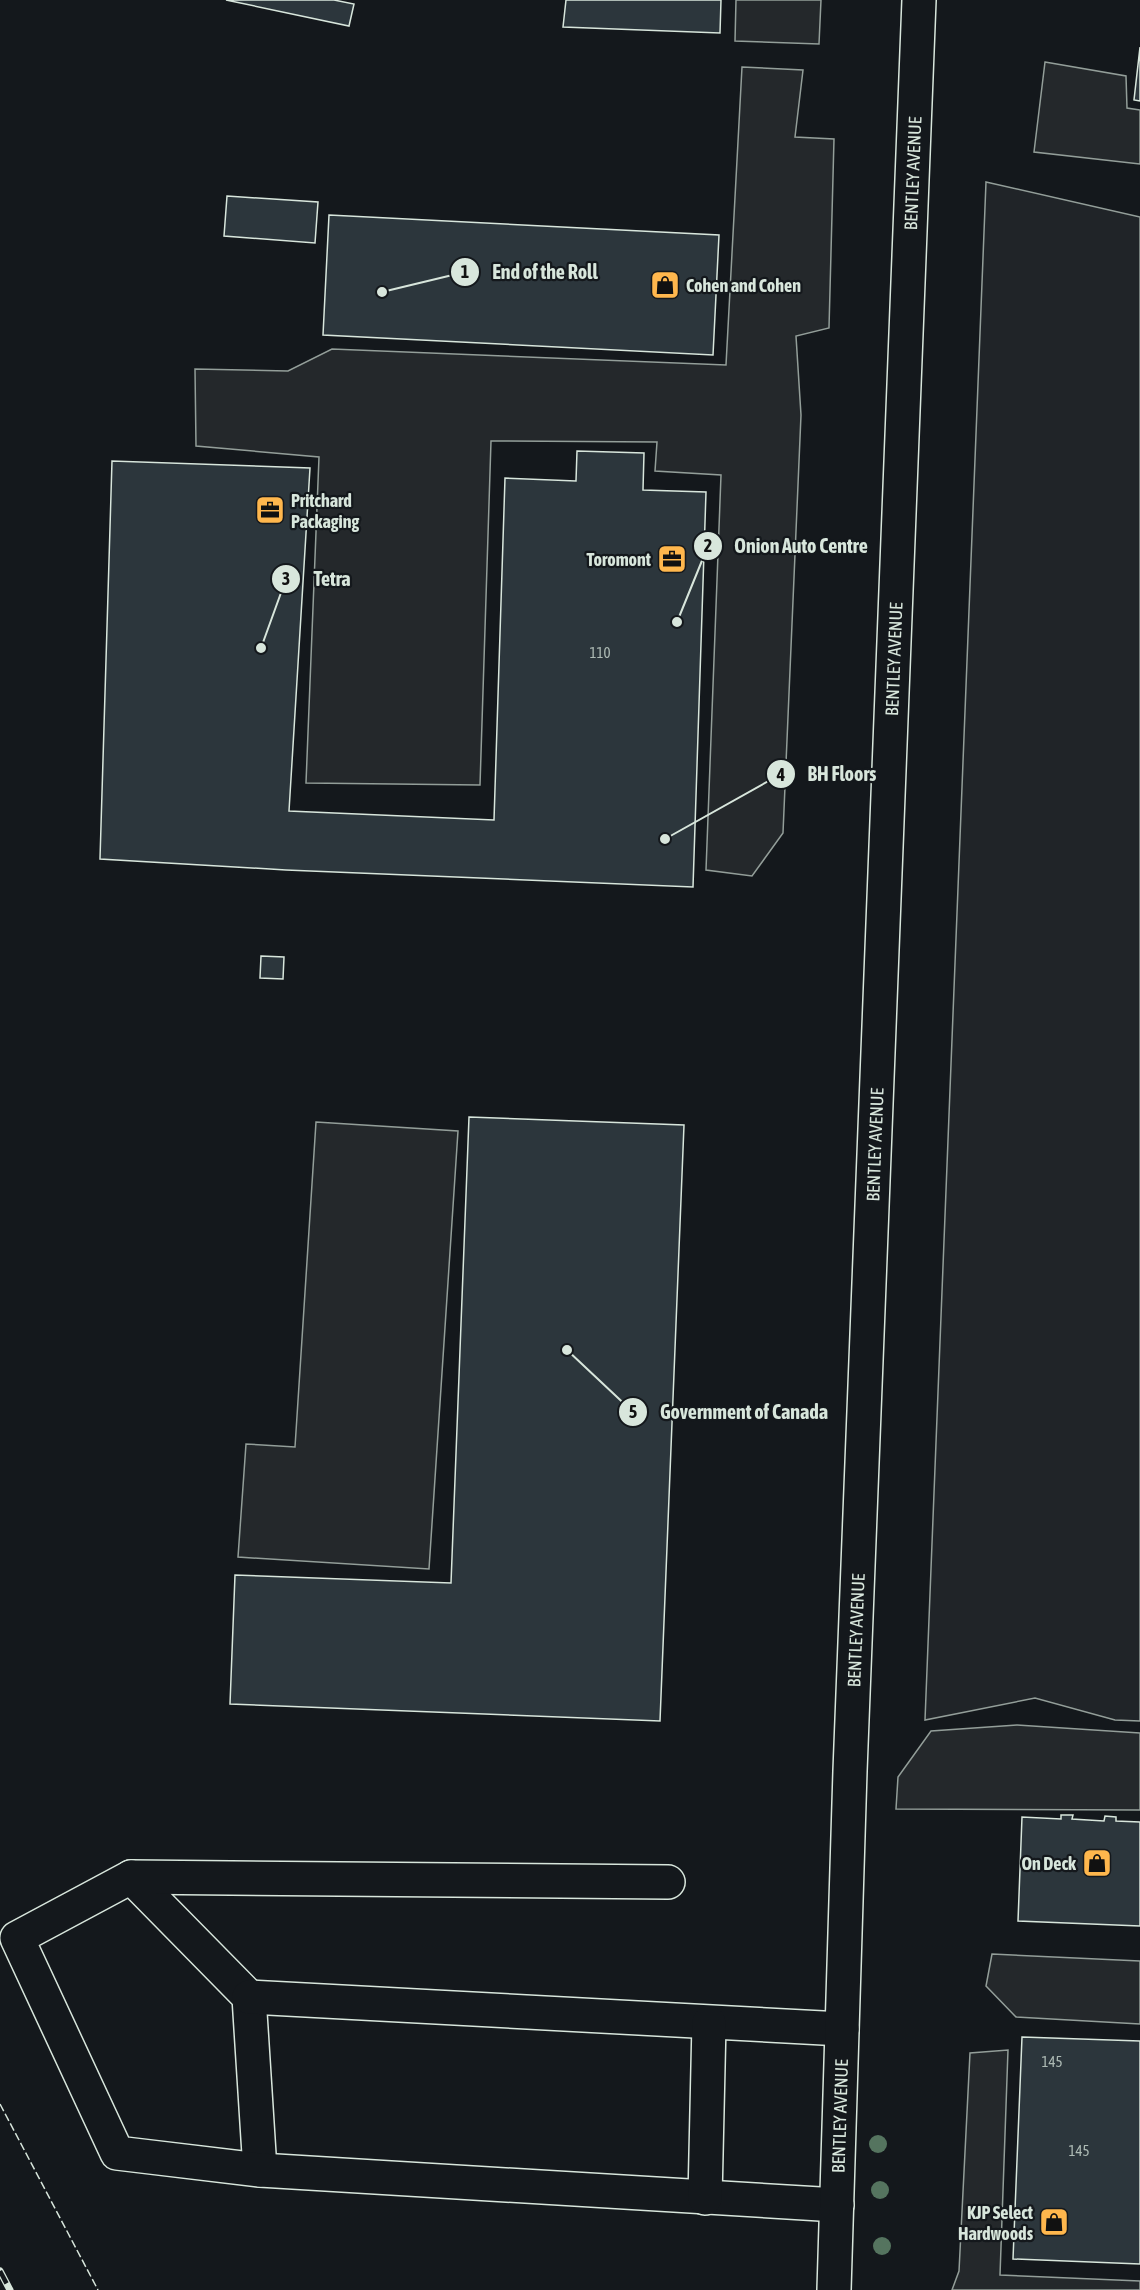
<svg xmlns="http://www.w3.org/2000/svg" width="1140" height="2290" viewBox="0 0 1140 2290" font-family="'Asap Condensed',sans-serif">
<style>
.green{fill:#202428;stroke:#939e99;stroke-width:1.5}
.parking{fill:#24282b;stroke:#939e99;stroke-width:1.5}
.building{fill:#2c363c;stroke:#d8e6dc;stroke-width:1.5}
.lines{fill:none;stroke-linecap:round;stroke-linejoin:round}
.minor-casing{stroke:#d8e6dc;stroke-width:36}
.minor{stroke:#14181c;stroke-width:33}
.rail-casing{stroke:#d8e6dc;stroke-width:7}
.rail{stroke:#14181c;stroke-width:4.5;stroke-dasharray:14;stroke-linecap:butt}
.fence{stroke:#d8e6dc;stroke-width:1.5;stroke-dasharray:8 3;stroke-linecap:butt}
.tree{fill:#55745f}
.labels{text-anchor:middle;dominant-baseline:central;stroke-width:4.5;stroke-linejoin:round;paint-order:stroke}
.number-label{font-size:15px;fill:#adbab4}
.street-label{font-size:18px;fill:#d8e6dc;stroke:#14181c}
.poi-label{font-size:18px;font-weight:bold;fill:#d8e6dc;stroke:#14181c;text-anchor:end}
.leader{fill:none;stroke:#d8e6dc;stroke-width:2}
.callout-dot{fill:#d8e6dc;stroke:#14181c;stroke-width:2}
.mark-label{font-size:18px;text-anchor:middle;font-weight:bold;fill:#111}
.callout-label{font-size:20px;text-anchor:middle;font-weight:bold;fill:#d8e6dc;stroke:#14181c;stroke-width:4.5;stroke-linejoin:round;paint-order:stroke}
</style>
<rect width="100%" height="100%" fill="#14181c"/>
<path class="green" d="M986 182 1140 217V1721L1115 1720 1035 1698 925 1720Z"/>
<path class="parking" d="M736 0H821L819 44 735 41Z
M1045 62 1126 76 1127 108 1140 110V164L1034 152Z
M742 67 803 70 795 137 834 139 829 328 796 336 801 415 783 833 752 876 706 870 721 475 655 471 657 442 491 441 480 785 306 783 319 457 196 446 195 369 288 371 332 349 726 365Z
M316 1122 458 1131 429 1569 238 1557 246 1444 295 1447Z
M1017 1725 1140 1733V1810L896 1809 898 1777 931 1731Z
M992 1954 1140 1961V2024L1016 2017 986 1986Z
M1008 2050 1000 2275 1140 2281V2290H952L959 2271 970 2053Z"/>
<path class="building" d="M226 0H334L354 4 349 26Z
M566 0H721L720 33 563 27Z
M1140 47V101L1134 100Z
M227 196 318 202 315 243 224 236Z
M329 215 719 235 713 355 323 335Z
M577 451 644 453 643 490 706 492 693 887 286 870 100 859 112 461 310 468 289 811 494 820 505 478 576 481Z
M261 956 284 957 283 979 260 978Z
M469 1117 684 1125 660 1721 230 1704 235 1575 451 1583Z
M1061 1815H1073L1072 1819 1104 1821 1105 1816 1116 1817V1821L1140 1822V1926L1018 1921 1022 1817 1061 1819Z
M1022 2037 1140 2041V2264L1013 2259Z"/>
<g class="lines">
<g class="minor-casing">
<g id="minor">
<path d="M131 1877 249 1997 260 2170"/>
<path d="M668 1882 131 1877 17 1938 117 2153 260 2170 837 2205"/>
<path d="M249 1997 842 2029"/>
<path d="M705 2198 709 2023"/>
<path id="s1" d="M834 2290 850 1771 919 0"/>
</g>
</g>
<use href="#minor" class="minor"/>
<g class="rail-casing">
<path id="rail" d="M0 2271 10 2290"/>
</g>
<use href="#rail" class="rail"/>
<path class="fence" d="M0 2104 98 2290"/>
</g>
<g class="tree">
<circle cx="878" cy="2144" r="9"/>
<circle cx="880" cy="2190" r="9"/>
<circle cx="882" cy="2246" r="9"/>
</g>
<defs>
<g id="shop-square" transform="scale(1.5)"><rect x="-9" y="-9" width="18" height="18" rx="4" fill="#ffb74d" stroke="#14181c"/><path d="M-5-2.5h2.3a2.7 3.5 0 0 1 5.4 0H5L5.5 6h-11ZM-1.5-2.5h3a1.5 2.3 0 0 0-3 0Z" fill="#111"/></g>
<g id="office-square" transform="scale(1.5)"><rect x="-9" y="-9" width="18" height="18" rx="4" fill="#ffb74d" stroke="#14181c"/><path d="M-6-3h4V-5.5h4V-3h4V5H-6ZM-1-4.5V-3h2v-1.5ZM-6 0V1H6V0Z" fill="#111"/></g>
</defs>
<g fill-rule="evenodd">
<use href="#shop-square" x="665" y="285"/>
<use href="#office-square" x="270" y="510"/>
<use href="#office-square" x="672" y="559"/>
<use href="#shop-square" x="1097" y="1863"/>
<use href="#shop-square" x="1054" y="2222"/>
</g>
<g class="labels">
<g class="number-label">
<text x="600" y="652">110</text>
<text x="1052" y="2061">145</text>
<text x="1079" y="2150">145</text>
</g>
<g class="street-label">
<text stroke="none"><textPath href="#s1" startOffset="2118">BENTLEY AVENUE</textPath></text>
<text stroke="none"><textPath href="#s1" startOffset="1632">BENTLEY AVENUE</textPath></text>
<text stroke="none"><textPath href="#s1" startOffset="1146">BENTLEY AVENUE</textPath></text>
<text stroke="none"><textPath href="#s1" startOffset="660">BENTLEY AVENUE</textPath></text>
<text stroke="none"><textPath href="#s1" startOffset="174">BENTLEY AVENUE</textPath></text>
</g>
<g class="poi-label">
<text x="686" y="285" text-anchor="start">Cohen and Cohen</text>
<text x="291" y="500" text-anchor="start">Pritchard<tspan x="291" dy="21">Packaging</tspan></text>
<text x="651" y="559">Toromont</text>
<text x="1076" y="1863">On Deck</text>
<text x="1033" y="2212">KJP Select<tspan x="1033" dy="21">Hardwoods</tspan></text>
</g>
</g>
<path class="leader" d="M382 292L465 272M677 622L708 546M261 648L286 579M665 839L781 774M567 1350L633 1412"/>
<g class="callout-dot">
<circle cx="382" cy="292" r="6"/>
<circle cx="677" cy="622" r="6"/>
<circle cx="261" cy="648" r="6"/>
<circle cx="665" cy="839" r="6"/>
<circle cx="567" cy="1350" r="6"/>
<circle cx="465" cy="272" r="15"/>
<circle cx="708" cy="546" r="15"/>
<circle cx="286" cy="579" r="15"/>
<circle cx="781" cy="774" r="15"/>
<circle cx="633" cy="1412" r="15"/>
</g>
<g class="mark-label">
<text x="465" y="278">1</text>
<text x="708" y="552">2</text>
<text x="286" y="585">3</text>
<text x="781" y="781">4</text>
<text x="633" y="1418">5</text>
</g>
<g class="callout-label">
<text x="545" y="279">End of the Roll</text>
<text x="801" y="553">Onion Auto Centre</text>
<text x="332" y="586">Tetra</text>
<text x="842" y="781">BH Floors</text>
<text x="744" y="1419">Government of Canada</text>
</g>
</svg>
